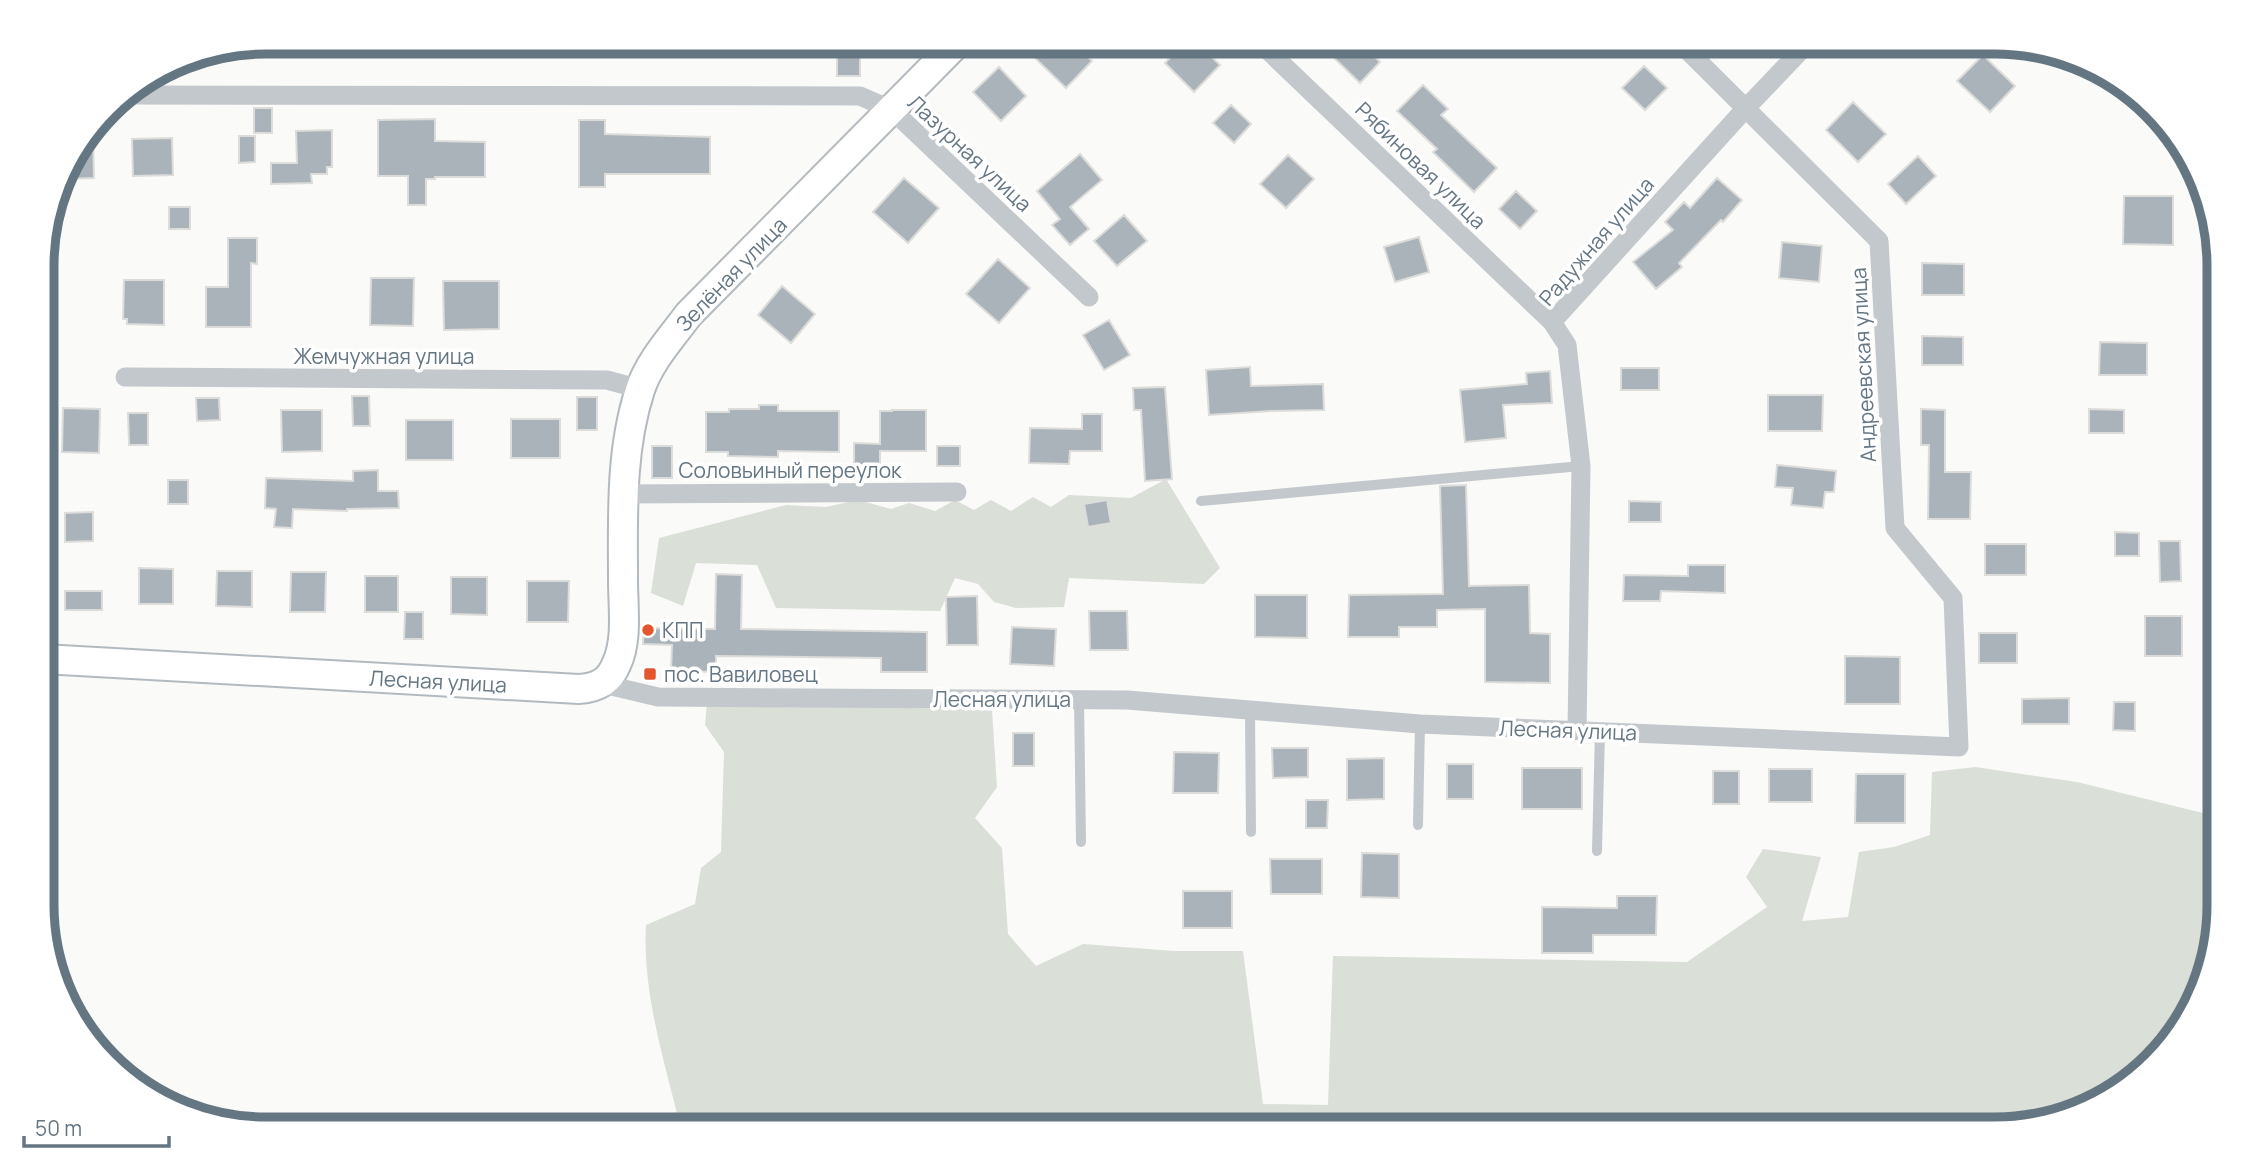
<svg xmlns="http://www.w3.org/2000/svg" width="2261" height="1171" viewBox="0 0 2261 1171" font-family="Manrope,sans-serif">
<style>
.green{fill:#dadfd7}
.building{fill:#aab3b9;stroke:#dcdcda;stroke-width:2}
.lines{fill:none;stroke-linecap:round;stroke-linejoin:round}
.secondary-casing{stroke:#b3babf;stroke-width:32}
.lane{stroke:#c3c8cc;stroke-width:10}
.street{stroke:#c3c8cc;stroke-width:19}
.secondary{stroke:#fff;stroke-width:28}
.poi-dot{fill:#e4572e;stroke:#fff;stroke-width:2.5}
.labels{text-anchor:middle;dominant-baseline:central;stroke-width:7;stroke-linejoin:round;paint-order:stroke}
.street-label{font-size:21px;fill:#657683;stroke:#fff}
.poi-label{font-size:21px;fill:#657683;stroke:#fff;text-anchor:start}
.rim{fill:none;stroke:#657683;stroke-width:9}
</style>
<rect width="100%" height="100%" fill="#fafaf8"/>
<path class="green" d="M1166 479 1220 568 1204 584 1069 578 1064 607 1016 608 994 602 978 584 955 578 940 611 776 608 757 565 696 563 683 606 651 593 659 538 786 505 826 507 858 500 891 509 909 503 935 511 955 500 974 510 991 500 1011 511 1033 497 1051 507 1069 495 1131 498Z
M707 703 992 710 997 787 975 818 1002 848 1008 934 1036 966 1083 944 1174 951H1243L1263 1104 1328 1105 1333 956 1687 962 1767 907 1746 877 1763 849 1821 857 1802 921 1848 917 1859 852 1894 847 1930 835 1932 772 1975 767 2077 782 2219 817V905L2196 1004 2119 1091 2009 1129H681C665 1064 642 992 646 925L695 904 701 868 721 852 724 752 705 725Z"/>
<path class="building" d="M837 42H860V76H837Z
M1048 42H1073L1092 61 1066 88 1034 57Z
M1185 42H1196L1220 65 1194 92 1165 63Z
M1339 42H1360L1380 62 1360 83 1329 53Z
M1983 55 2015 86 1990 112 1957 81Z
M1644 66 1667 88 1645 110 1622 88Z
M999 67 1026 96 1001 121 973 92Z
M1423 85 1448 109 1441 115 1497 168 1474 192 1433 152 1437 149 1397 111Z
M1853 102 1886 134 1858 162 1826 130Z
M1231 105 1251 124 1234 143 1213 123Z
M254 108H272V133H254Z
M435 119V141L485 142V177H435V179H426V205H408V176H378V120Z
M579 120H605V134L710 137V174H605V187H579Z
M332 130V167H327V174H311L312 183 271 184V163H297L296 131Z
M93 131 94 178 65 179V167Z
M239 136H255V162L239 163Z
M172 138 173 175 133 176 132 139Z
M1080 154 1102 180 1070 207 1089 229 1070 245 1052 225 1060 219 1037 191Z
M1288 155 1314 179 1286 208 1260 184Z
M1918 156 1936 176 1906 204 1888 184Z
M904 178 939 208 908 243 873 212Z
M1717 178 1742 200 1723 222 1721 220 1679 263 1682 267 1656 289 1633 262 1673 230 1665 222 1684 202 1690 208Z
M1516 191 1537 211 1520 229 1499 209Z
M2124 196H2173V245L2123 244Z
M169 207H190V229H169Z
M1124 215 1147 241 1117 266 1094 241Z
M1419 237 1429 272 1395 282 1384 247Z
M228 238H257V264L251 263V327H206V287H228Z
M1782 242 1822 246 1819 282 1779 278Z
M998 259 1030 288 999 323 966 294Z
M1922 263 1964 264V295H1922Z
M371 278H414L413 326 370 325Z
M124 280H164V325L127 324V319H123Z
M443 281H499V329L444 330Z
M782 286 815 314 791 343 758 315Z
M1109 320 1130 355 1104 370 1083 335Z
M1922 336 1963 337V365H1922Z
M2100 342 2147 343V375H2099Z
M1250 367 1251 386 1323 384 1324 410 1271 411 1209 415 1206 370Z
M1621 368H1659V390H1621Z
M1550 371 1552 403 1503 405 1506 438 1465 442 1460 390 1527 384 1526 373Z
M1165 387 1172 479 1145 481 1141 410H1134L1133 388Z
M1768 395H1823L1822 431H1768Z
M352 396H369L370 426H353Z
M577 397H597V430H577Z
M196 398H219L220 420 197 421Z
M759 405H778V411H839V452L778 451V457L728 456V452H706V412H729V409H759Z
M63 408 100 409 99 453 62 452Z
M1921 409 1945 410V472H1971L1970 519H1928L1929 445H1921Z
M2089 409 2124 410V433H2089Z
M281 410H322V451L282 452Z
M892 410H926V451H880V465H854V443L880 444V411H892Z
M128 413H148V445H129Z
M1082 414H1102V451H1070L1069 464 1029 463 1030 428 1082 429Z
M511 419H560V458H511Z
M406 420H453V460H406Z
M652 446H672V478H652Z
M937 446H960V466H937Z
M1777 465 1836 471 1834 492H1825L1823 508 1791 505 1793 488 1775 487Z
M378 470V491H398L399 508 347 509V511L293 509 292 528 274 527 276 509 265 508 266 478 353 481V471Z
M168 480H188V504H168Z
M1466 485 1469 586 1529 585 1530 633 1550 634V683L1485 682V609L1437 610V627H1399V637H1348L1349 595 1443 594 1440 486Z
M1107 500 1111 523 1088 527 1084 504Z
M1629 501 1661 502V522H1629Z
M93 512V541L65 542V513Z
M2115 532 2139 533V556H2115Z
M2159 541H2180L2181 581 2160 582Z
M1985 544H2026V575H1985Z
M1688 565H1725V593L1661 591 1660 601H1623L1624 575 1688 576Z
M139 568 173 569V604H139Z
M217 571H252V607L216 606Z
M291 572H326L325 612H290Z
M716 574 742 575 741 629 927 632V672H881V658L716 656V672L671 671 672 645 643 644 644 628 715 629Z
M365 576H398V612H365Z
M451 577H487V615L451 614Z
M527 581H569L568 622H527Z
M65 591H102V610H65Z
M1255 595H1307V638L1255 637Z
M977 596 978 645H947L946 597Z
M1089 611H1127L1128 650H1090Z
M405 612H423V639H404Z
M2145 616H2182V656H2145Z
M1012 627 1056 629 1054 666 1010 664Z
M1979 633H2017V663H1979Z
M1845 656 1900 657V704H1845Z
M2069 698V724H2022V699Z
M2114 702H2135V731L2113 730Z
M1013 733H1034V766H1013Z
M1272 748H1308V777L1273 778Z
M1174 752 1219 753 1218 793H1173Z
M1384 758V799L1347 800V759Z
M1447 764H1473V799H1447Z
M1522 768H1582V809H1522Z
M1769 769H1812V802H1769Z
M1713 771H1739V804H1713Z
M1856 774H1905V823H1855Z
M1306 800H1328L1327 828H1306Z
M1362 853 1399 854V898L1361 897Z
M1270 859H1322V894H1271Z
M1183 891H1232V928H1183Z
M1617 896H1657L1656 935H1593V953H1542V907L1617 908Z"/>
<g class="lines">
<g class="secondary-casing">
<path id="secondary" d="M43 659 579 689C597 688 609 682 616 665 628 641 623 607 623 581 623 517 620 451 640 390 649 362 671 338 689 314L958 42"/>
</g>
<path class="lane" d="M1201 501 1581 466
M1079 699 1081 842
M1250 710 1251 832
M1418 825 1420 724
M1597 851 1600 731"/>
<path class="street" d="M1259 42 1552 322 1567 345 1581 466 1577 730
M123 95 860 96 892 110 1089 297
M44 245 47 660
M1552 322 1746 108 1809 42
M125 377 607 380 640 389
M623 494 957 492
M603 684 658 697 1127 700 1420 724 1959 747 1953 598 1895 528 1879 241 1679 42"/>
<use href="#secondary" class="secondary"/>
</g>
<g class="poi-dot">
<circle cx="648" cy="630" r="7"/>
<rect x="643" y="667" width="14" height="14" rx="3.5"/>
</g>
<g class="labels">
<g class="street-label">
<text transform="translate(970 153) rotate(43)">Лазурная улица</text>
<text transform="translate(1421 165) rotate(44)">Рябиновая улица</text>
<text transform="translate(1596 241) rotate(-49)">Радужная улица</text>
<text transform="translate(731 274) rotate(-46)">Зелёная улица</text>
<text x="384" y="356">Жемчужная улица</text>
<text transform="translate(1863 365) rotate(-93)">Андреевская улица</text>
<text x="790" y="470">Соловьиный переулок</text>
<text transform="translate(438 681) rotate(3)">Лесная улица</text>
<text x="1002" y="699">Лесная улица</text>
<text transform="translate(1568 730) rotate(2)">Лесная улица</text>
</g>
<g class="poi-label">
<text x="662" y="630">КПП</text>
<text x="664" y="674">пос. Вавиловец</text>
</g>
</g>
<path d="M0 0H2261V1171H0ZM266 54H1995A212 212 0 0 1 2207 266V905A212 212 0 0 1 1995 1117H266A212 212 0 0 1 54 905V266A212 212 0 0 1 266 54Z" fill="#fff" fill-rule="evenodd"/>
<path class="rim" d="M266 54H1995A212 212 0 0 1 2207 266V905A212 212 0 0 1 1995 1117H266A212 212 0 0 1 54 905V266A212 212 0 0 1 266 54Z"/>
<path d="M24 1136v10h145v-10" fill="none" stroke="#657683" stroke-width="3.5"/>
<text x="35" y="1136" font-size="21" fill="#657683" stroke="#ffffff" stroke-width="5" paint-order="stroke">50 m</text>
</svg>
